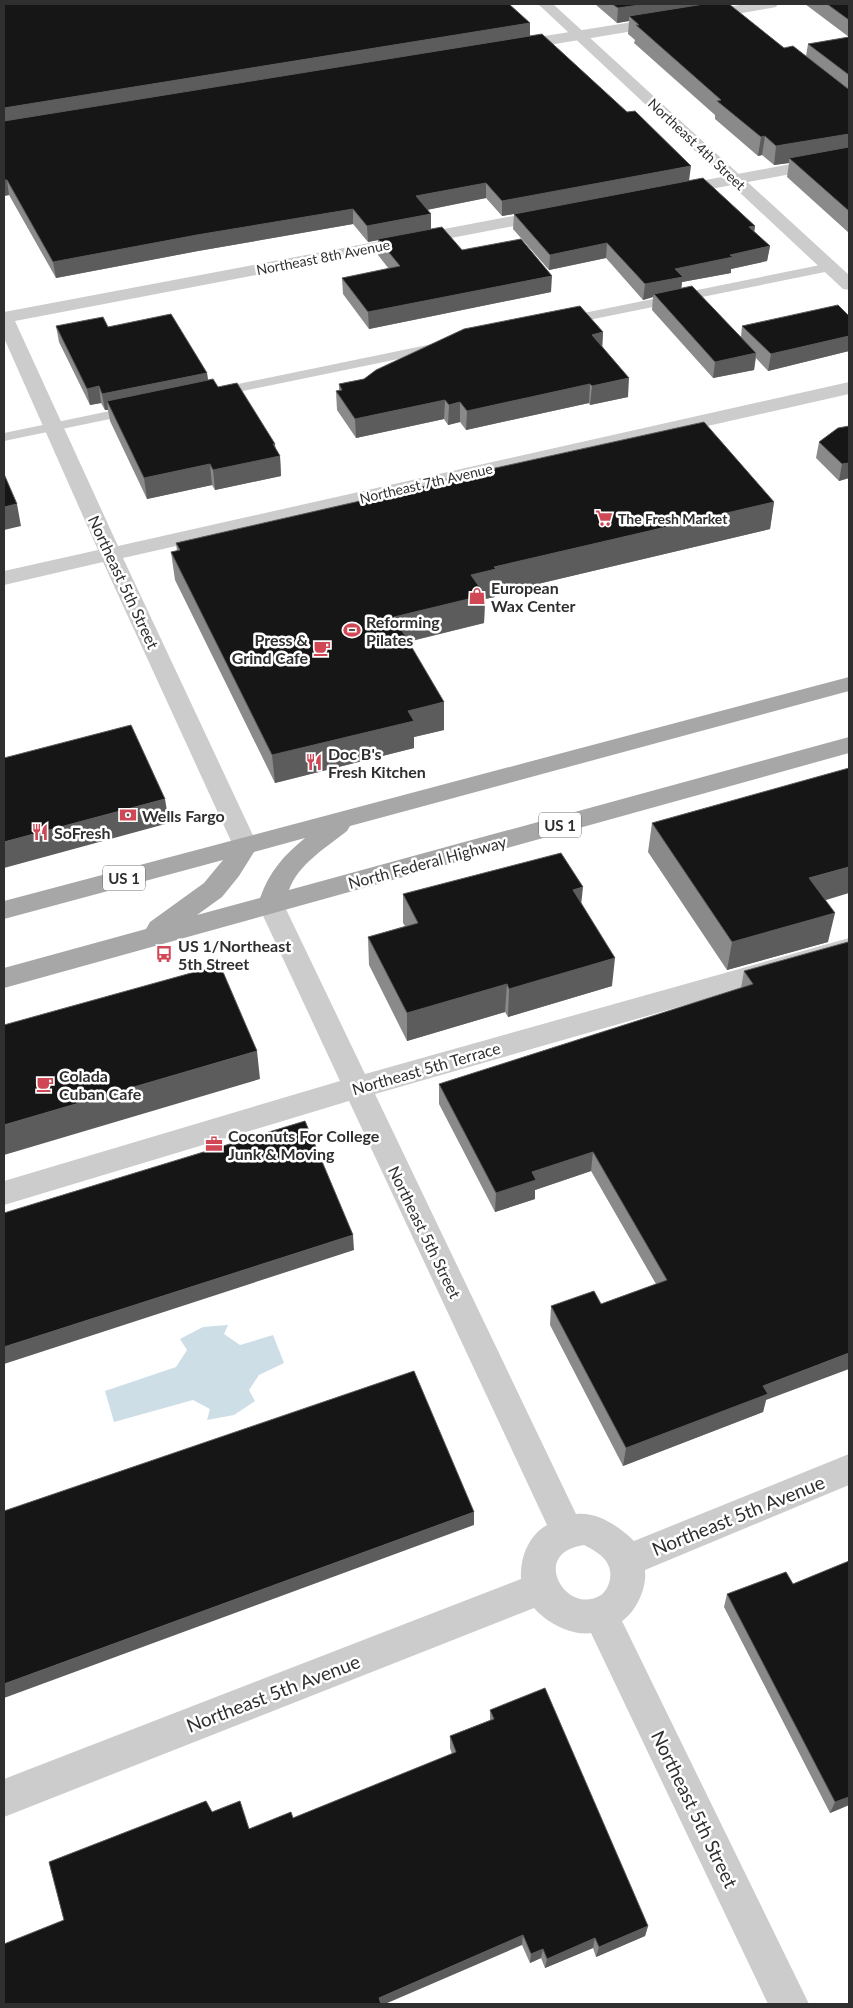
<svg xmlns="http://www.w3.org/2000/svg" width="853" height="2008" viewBox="0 0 853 2008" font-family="Lato,sans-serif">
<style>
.water{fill:#cddee7}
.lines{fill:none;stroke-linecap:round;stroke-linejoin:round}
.service{fill:#ccc;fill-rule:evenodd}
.minor{fill:#ccc;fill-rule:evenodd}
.tertiary{fill:#ccc;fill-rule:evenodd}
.primary{fill:#a7a7a7;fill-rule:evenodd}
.wall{fill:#8a8a8a}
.shaded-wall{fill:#5c5c5c}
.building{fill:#161616;stroke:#5c5c5c}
.labels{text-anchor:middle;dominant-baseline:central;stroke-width:5;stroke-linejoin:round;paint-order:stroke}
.far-street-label{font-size:14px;fill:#2f2f2f;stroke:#fff}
.far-poi-label{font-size:14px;font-weight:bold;fill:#2f2f2f;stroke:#fff;text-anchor:start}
.shield{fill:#fff;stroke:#6d6d6d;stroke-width:1}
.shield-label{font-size:15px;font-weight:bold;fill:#2f2f2f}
.street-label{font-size:16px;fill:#2f2f2f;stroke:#fff}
.poi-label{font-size:16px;font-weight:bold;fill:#2f2f2f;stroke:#fff;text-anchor:start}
.near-street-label{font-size:19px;fill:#2f2f2f;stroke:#fff}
</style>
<rect width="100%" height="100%" fill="#fff"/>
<path class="water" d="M228 1325 224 1334 240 1345 273 1335 284 1363 259 1375 249 1390 255 1401 234 1415 207 1420 210 1409 193 1400 114 1422 105 1391 176 1367 187 1350 180 1339 203 1327Z"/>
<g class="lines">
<path class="service" d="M830 263 835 264 837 267 835 270 564 325 557 321 564 317Z
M442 342 449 346 447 349 214 397 209 396 207 393 209 390 214 389Z
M134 406 139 407 141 410 139 413 4 441V433Z"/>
<path class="minor" d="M746 4H778L776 7 771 8 513 51 508 49 505 46 508 43 513 41Z
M849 153V163L674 196 668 195 666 191 668 187 674 186Z
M550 209 556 210 559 214 556 218 15 321 118 546 849 382V394L123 558 258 846 254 852 245 855 236 852 103 562 4 585V571L98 550 4 338V312Z
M271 896 280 898 284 905 365 1074 849 938V958L375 1094 576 1514C597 1511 620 1527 634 1541L849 1454V1485L645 1570C647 1587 637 1611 622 1621L809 2004H768L591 1633C572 1636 547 1623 534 1608L4 1817V1779L521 1579C520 1558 528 1536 547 1525L349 1101 4 1205V1181L340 1081 258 905 262 898ZM584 1545C598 1552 613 1561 610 1579 609 1585 606 1591 601 1595 567 1617 528 1553 584 1545Z"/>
<path class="tertiary" d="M538 4H553L849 275V290L843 289Z"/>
<path class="primary" d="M849 677V691L350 826 347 831C327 847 297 865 289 890L849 737V753L4 988V968L146 929 150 922 204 883 223 860 4 919V901ZM305 838C284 855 269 872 260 898L197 915 222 897 239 876 254 852Z"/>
</g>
<path class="wall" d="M4 4 530 23V36L689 181 755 226 754 232 770 246 767 261 731 269V273L682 282 681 288 741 337 742 326 849 316V351L768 371 756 358 754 370 713 378 652 310 653 297 643 300 606 258 549 270 513 229 514 214 502 216 486 198 427 210 431 229 462 250 551 292 369 329 343 294 342 278 389 269 378 255V240L368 242 353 224 198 251 56 278 9 195 4 196Z
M595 4H729L784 48 806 56 808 44 849 37 805 4H849V233L787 177 789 163 774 165 762 155 758 156 715 119V115L634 43 635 40 628 34 629 21 617 23Z
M56 326 108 327 207 373 208 380 218 387 276 449 280 456 281 476 215 490 212 485 147 499 110 421 108 410H105L101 403 90 405 59 342Z
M603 332 602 346 628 397 590 405 589 403 466 430 460 422 448 425 444 419 356 438 337 410 336 391 339 390V384Z
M838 428 849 478 839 481 816 458 819 442Z
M441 480 774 502 770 529 495 594V597L485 599 484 623 408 642 444 730 414 737V748L275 783 175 580 171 552 177 551 176 543 441 483Z
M652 823 825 900 828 942 727 970 648 852Z
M403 894 581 903 612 986 508 1017 505 1012 407 1041 369 965 368 937 405 926 403 923Z
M848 942 766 1400 763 1412 623 1466 550 1325 551 1306 601 1304 656 1284 591 1171 535 1190V1199L495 1212 439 1104V1084L741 988 744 971Z
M849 1561V1805L830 1813 724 1607 727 1594 793 1584Z
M490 1710 648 1926 645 1936 596 1957 593 1948 545 1968 541 1958 530 1963 522 1945 64 1920 212 1812 249 1829 293 1818 452 1754 450 1748V1736L490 1720Z"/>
<path class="shaded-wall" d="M647 4H710L629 16V21L617 23 618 8Z
M530 23V37L4 123V108Z
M849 134V152L789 158V163L774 165 776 146Z
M765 136 762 155 758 156 761 137Z
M691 166 689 181 502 216V201Z
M4 180H7L9 195 4 196Z
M486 183V198L416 212V196Z
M353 209V224L198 251 56 278 53 262 197 235Z
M431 214V230L368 242 367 226Z
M755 226 753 240 749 227Z
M607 243 606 258 549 270 550 255Z
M770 246 767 261 731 269V273L682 282 681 292 654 294 653 297 643 300 645 284 675 269 730 255Z
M552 276 551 292 369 329 368 312Z
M603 332 602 352 592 335Z
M849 336V351L768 371 771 354Z
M756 353 754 370 713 378 715 362Z
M207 373 209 389 107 401 108 410H105L102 394Z
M629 378 628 397 590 405 592 386Z
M590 384 589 403 466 430 467 411Z
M99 386 101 403 90 405 87 389Z
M445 400 444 419 356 438 355 419Z
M460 402V422L448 425 449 405Z
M273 444H275L276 456H280L281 476 215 490 213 470Z
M849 463V478L839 481 842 464Z
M210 464 212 485 147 499 144 478Z
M774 502 770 529 495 594V597L485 599 484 623 394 645V617L471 575 494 567Z
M17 504 21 526 4 530V507Z
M444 702V730L414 737V748L275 783 272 755 408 711Z
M165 799 169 823 4 868V842Z
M849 867V893L803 907 809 878Z
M583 887 580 915 573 890Z
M835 913 828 942 727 970 732 942Z
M615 958 612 986 508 1017 509 989Z
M507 984 505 1012 407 1041V1013Z
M257 1051 260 1079 4 1155V1125Z
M593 1152 591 1171 535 1190V1199L495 1212 496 1193 532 1172Z
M353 1235 354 1250 4 1364V1347Z
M849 1353V1369L766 1400 763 1412 623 1466 626 1448 763 1386Z
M474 1512V1525L4 1698V1684Z
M849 1797V1805L830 1813 835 1802Z
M648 1926 645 1936 596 1957 599 1947Z
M523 1935 522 1945 385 2004H379V1998Z
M595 1938 593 1948 545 1968 547 1959Z
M543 1949 541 1958 530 1963 531 1954Z"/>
<path class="building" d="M4 4H509L530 23 4 108Z
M612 4H647L618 8Z
M704 4H729L784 48 793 46 847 88 849 89V134L776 146 765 136 761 137 717 101 721 100 636 25H639L629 16Z
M827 4H849V20Z
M542 34 627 112 635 111 691 166 502 201 486 183 416 196 431 214 367 226 353 209 197 235 53 262 7 180H4V121Z
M849 37V75L808 44Z
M849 147V211L789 158Z
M703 178 755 226 749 227 770 246 730 255 733 257 675 269 683 277 645 284 607 243 550 255 514 214Z
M442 227 462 250 521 239 552 276 368 312 342 278 400 266 378 239Z
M692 286 756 353 715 362 654 294Z
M838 305 849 316V336L771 354 742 326Z
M580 306 603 332 592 335 629 378 592 386 590 384 467 411 460 402 449 405 445 400 355 419 336 391 342 390 339 384 364 379 376 370 464 329Z
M171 314 207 373 102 394 99 386 87 389 56 326 103 317 108 327Z
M213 379 218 387 237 383 275 444H273L280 456 213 470 210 464 144 478 107 401Z
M704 422 774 502 494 567 496 569 471 575 485 595 394 617 444 702 408 711 414 721 272 755 171 552 180 550 176 543 443 482 441 480Z
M849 426V463L842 464 819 442 838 428Z
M4 474 17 504 4 507Z
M131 725 165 799 4 842V758Z
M849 768V867L809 878 835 913 732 942 652 823Z
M561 853 583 887 573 890 615 958 509 989 507 984 407 1013 368 937 418 923 403 894Z
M848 942 849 944V1353L763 1386 768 1394 626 1448 551 1306 594 1291 601 1304 667 1280 593 1152 532 1172 536 1180 496 1193 439 1084 753 984 744 971Z
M220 965 257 1051 4 1125V1025Z
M305 1121 353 1235 4 1347V1213Z
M414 1371 474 1512 4 1684V1511Z
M849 1561V1797L835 1802 727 1594 786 1572 793 1584Z
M545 1688 648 1926 599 1947 595 1938 547 1959 543 1949 531 1954 523 1935 379 1998 381 2004H4V1944L64 1920 49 1862 206 1801 212 1812 240 1801 249 1829 291 1812 293 1818 456 1752 450 1736 494 1719 490 1710Z"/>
<defs>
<g id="supermarket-bare" transform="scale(1.35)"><path d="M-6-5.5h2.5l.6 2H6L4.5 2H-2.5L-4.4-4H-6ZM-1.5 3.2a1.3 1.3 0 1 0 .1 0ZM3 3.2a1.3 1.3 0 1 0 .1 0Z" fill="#d04756" stroke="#fff" stroke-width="2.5" paint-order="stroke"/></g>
<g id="shop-bare" transform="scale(1.35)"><path d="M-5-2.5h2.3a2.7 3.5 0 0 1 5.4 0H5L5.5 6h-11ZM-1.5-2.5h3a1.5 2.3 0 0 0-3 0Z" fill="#d04756" stroke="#fff" stroke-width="2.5" paint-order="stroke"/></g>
<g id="stadium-bare" transform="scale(1.35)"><path d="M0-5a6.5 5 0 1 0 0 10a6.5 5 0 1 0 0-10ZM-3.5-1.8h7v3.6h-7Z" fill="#d04756" stroke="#fff" stroke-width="2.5" paint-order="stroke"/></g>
<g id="cafe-bare" transform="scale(1.35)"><path d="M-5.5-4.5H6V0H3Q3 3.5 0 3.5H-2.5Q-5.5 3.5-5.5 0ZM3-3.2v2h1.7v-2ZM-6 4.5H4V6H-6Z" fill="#d04756" stroke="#fff" stroke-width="2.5" paint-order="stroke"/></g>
<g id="restaurant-bare" transform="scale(1.35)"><path d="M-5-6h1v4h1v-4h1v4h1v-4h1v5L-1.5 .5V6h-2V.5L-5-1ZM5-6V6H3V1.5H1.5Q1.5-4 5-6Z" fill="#d04756" stroke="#fff" stroke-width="2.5" paint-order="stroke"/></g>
<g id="bank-bare" transform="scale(1.35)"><path d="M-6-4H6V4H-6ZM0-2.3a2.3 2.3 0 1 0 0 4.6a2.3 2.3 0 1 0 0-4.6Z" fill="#d04756" stroke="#fff" stroke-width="2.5" paint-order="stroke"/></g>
<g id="bus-bare" transform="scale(1.35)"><path d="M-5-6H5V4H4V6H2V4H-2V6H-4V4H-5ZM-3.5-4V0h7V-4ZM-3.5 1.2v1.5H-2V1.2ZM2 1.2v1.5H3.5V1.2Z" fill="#d04756" stroke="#fff" stroke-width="2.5" paint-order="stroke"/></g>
<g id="office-bare" transform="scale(1.35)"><path d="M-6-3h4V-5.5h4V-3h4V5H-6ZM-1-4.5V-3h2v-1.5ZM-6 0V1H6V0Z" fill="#d04756" stroke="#fff" stroke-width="2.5" paint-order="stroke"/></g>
</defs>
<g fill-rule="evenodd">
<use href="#supermarket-bare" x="604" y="518"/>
<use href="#shop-bare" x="477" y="596"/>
<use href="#stadium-bare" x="352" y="630"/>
<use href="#cafe-bare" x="322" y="648"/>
<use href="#restaurant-bare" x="314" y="762"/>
<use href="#bank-bare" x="128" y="815"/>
<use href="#restaurant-bare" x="40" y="832"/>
<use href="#bus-bare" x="164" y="954"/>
<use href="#cafe-bare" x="45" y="1084"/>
<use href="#office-bare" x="214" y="1144"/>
</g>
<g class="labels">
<g class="far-street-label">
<text transform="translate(697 144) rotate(43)">Northeast 4th Street</text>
<text transform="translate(323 257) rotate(-11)">Northeast 8th Avenue</text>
<text transform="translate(426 483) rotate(-13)">Northeast 7th Avenue</text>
</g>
<g class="far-poi-label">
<text x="618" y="518">The Fresh Market</text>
</g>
<g class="shield">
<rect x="539" y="812.5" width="42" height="25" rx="4"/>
<rect x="103" y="865.5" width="42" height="25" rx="4"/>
</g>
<g class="shield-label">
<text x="560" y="825">US 1</text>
<text x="124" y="878">US 1</text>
</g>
<g class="street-label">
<text transform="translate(124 582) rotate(65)">Northeast 5th Street</text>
<text transform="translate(427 862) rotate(-15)">North Federal Highway</text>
<text transform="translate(426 1068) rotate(-16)">Northeast 5th Terrace</text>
<text transform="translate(425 1232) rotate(64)">Northeast 5th Street</text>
</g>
<g class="poi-label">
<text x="491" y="587">European<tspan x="491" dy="18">Wax Center</tspan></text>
<text x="366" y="621">Reforming<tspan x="366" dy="18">Pilates</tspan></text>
<text x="308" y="639" text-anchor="end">Press &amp;<tspan x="308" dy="18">Grind Cafe</tspan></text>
<text x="328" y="753">Doc B's<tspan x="328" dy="18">Fresh Kitchen</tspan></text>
<text x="142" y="815">Wells Fargo</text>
<text x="54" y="832">SoFresh</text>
<text x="178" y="945">US 1/Northeast<tspan x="178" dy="18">5th Street</tspan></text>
<text x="59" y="1075">Colada<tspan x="59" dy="18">Cuban Cafe</tspan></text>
<text x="228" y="1135">Coconuts For College<tspan x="228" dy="18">Junk &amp; Moving</tspan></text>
</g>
<g class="near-street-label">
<text transform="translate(738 1515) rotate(-22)">Northeast 5th Avenue</text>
<text transform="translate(273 1693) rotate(-21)">Northeast 5th Avenue</text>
<text transform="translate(695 1809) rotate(64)">Northeast 5th Street</text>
</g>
</g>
<rect width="853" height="2008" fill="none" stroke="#2f2f2f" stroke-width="10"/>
</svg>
